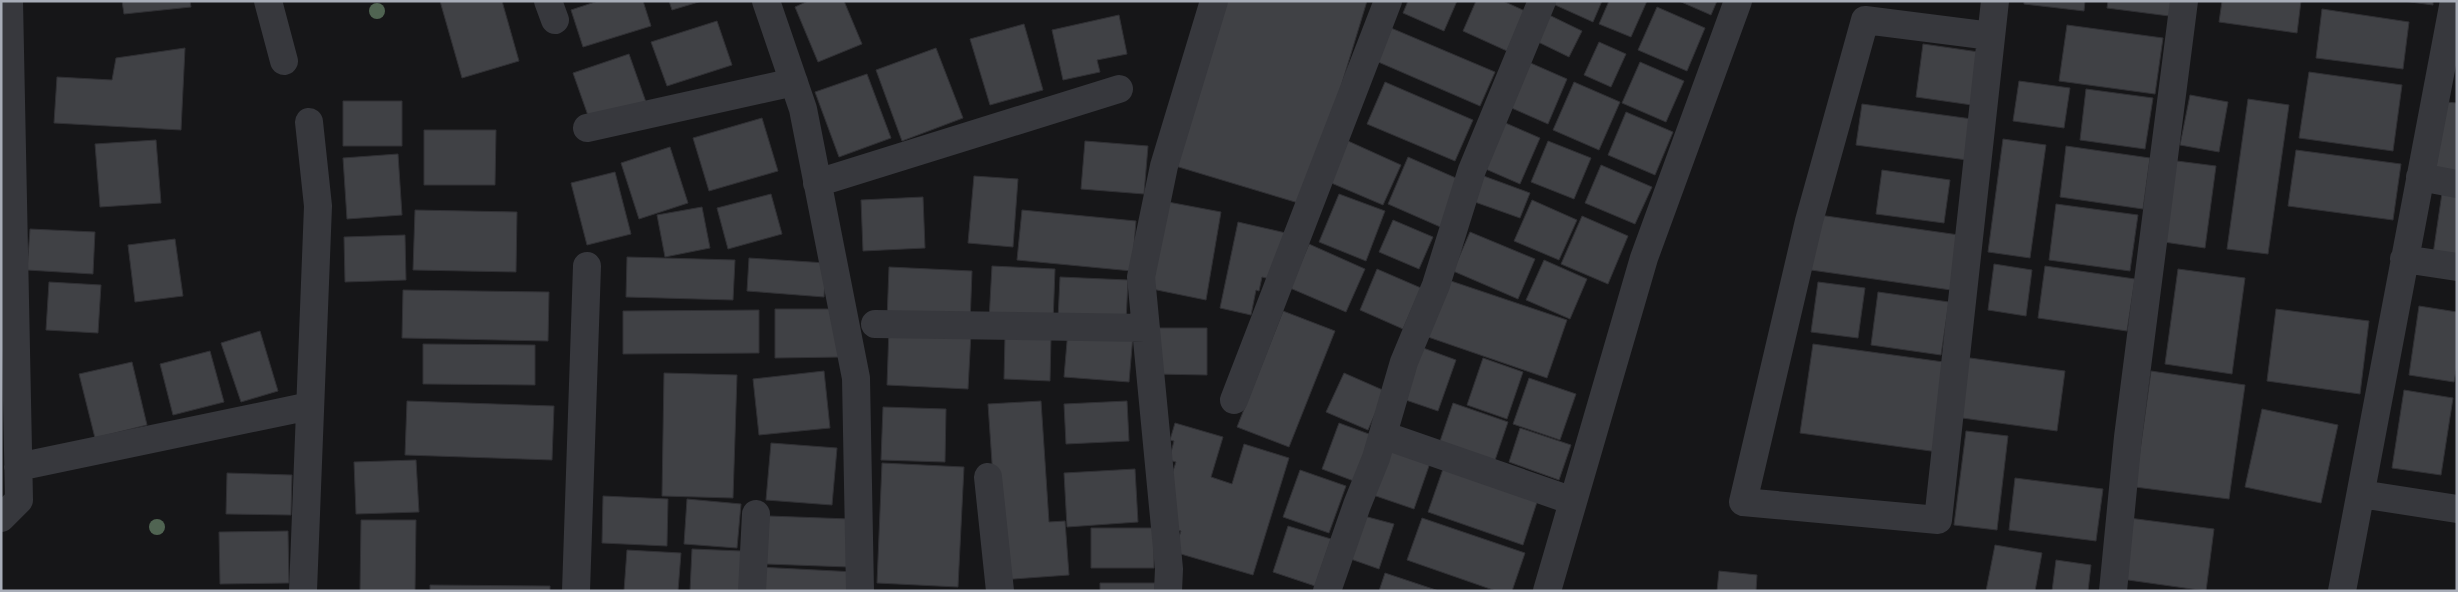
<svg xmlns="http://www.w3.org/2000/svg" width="2458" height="592" viewBox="0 0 2458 592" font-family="'Public Sans',sans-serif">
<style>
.building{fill:#404145;stroke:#303034}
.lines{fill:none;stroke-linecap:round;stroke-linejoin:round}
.minor{stroke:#37383d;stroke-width:28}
.tree{fill:#506452}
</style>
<rect width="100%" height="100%" fill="#161618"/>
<path class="building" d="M122 1H190L191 7 124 14Z
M440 1H502L519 61 462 78Z
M598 1H643L651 26 583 47 571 10Z
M669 1H702L672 10Z
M808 1H844L862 44 818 62 795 7Z
M1222 1H1367L1305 205 1172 165Z
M1408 1H1457L1444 31 1403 13Z
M1476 1H1503L1525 11 1507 51 1463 31Z
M1555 1H1602L1593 22 1553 4Z
M1609 1H1647L1631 37 1599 24Z
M1679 1H1717L1711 15Z
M2024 1H2085L2084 11 2024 4Z
M2108 1H2180L2177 17 2107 8Z
M2222 1H2301L2297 33 2219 22Z
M2403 1H2433V5Z
M1657 7 1705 28 1687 71 1638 50Z
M2322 9 2409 22 2403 69 2316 58Z
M1547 14 1582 31 1569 57 1534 40Z
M1119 15 1127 54 1097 60 1100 72 1063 80 1052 30Z
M717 21 732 65 667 86 651 42Z
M1024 24 1043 90 990 105 970 39Z
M2067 25 2163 38 2155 94 2059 81Z
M1391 28 1495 72 1480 106 1376 61Z
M1599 42 1626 54 1611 87 1584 75Z
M1923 44 1979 52 1972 105 1916 97Z
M185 48 181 130 54 123 57 77 112 80 116 58Z
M936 48 963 118 902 141 876 70Z
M629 54 647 105 591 124 573 73Z
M1526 61 1567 79 1548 124 1507 106Z
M1640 62 1684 81 1666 122 1622 103Z
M2309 72 2402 85 2393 151 2299 138Z
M867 74 891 138 839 157 815 92Z
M2019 81 2070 88 2064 128 2013 121Z
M1385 82 1473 120 1455 161 1367 124Z
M1574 82 1620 102 1599 150 1553 130Z
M2086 89 2153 98 2145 149 2080 140Z
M2190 95 2228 102 2219 152 2180 145Z
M2248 99 2289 105 2268 254 2227 249Z
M343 101H402V146H343Z
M2446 102 2457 103V176L2435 173Z
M1862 104 1972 119 1967 160 1856 145Z
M1626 112 1673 132 1655 175 1608 155Z
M762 118 778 171 709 191 693 138Z
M1501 121 1540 138 1520 184 1481 167Z
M424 130H496L495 185H424Z
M2003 139 2046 145 2030 258 1988 252Z
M156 140 161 203 100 207 95 144Z
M1085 141 1148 146 1144 194 1081 189Z
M1348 141 1401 165 1383 205 1329 182Z
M1548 141 1591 158 1574 199 1531 182Z
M2066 146 2150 158 2143 209 2060 197Z
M670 147 688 203 639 219 621 163Z
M2296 150 2401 164 2393 220 2288 206Z
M398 154 402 215 347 219 343 158Z
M1408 157 1465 182 1445 229 1388 204Z
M2169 160 2216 166 2205 248 2157 241Z
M1601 165 1652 187 1635 224 1585 203Z
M1882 170 1950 180 1944 223 1876 214Z
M615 172 631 234 587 245 571 183Z
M1481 175 1530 193 1520 218 1472 201Z
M974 176 1018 179 1013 247 968 243Z
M2442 193 2457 195V264L2432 261Z
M771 194 782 234 728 249 717 208Z
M1339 194 1385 211 1366 261 1319 242Z
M923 197 925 248 863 251 861 200Z
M1532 200 1577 220 1559 260 1514 241Z
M1168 202 1221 212 1206 300 1152 289Z
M2056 204 2138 215 2130 271 2049 260Z
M702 207 710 248 665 257 657 215Z
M415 210 517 212 516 272 413 270Z
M1022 210 1136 221 1132 271 1017 260Z
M1819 215 1959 235 1951 290 1811 270Z
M1582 216 1628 236 1608 284 1561 264Z
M1393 220 1433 237 1419 269 1379 252Z
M1238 222 1286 233 1270 279 1262 277 1259 291 1256 290 1251 315 1220 308Z
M30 229 95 232 93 274 27 270Z
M1470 232 1535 259 1518 299 1453 271Z
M405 235 406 280 345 282 344 237Z
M175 239 183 296 135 302 128 245Z
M1309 244 1365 269 1346 312 1290 288Z
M627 257 735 260 733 300 626 297Z
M749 258 826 263 824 297 747 291Z
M1544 260 1587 279 1570 319 1526 300Z
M1994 264 2032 270 2026 316 1988 310Z
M992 266 1055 269 1053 323 989 320Z
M2045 266 2135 279 2127 331 2038 318Z
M889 267 972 271 970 324 887 320Z
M1377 269 1421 288 1403 329 1360 310Z
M2178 269 2245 278 2232 374 2165 364Z
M1060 277 1128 280 1126 322 1058 319Z
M1448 280 1567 320 1547 378 1428 337Z
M49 282 101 285 98 333 46 330Z
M1818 282 1865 288 1858 338 1811 332Z
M403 290 549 292 548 341 402 338Z
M1878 292 1949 302 1941 355 1871 345Z
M2419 306 2457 312V365L2454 382 2409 375Z
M775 309H833L843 357 775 358Z
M2276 309 2369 321 2360 394 2267 381Z
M759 310V353L623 354V311Z
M1283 311 1335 331 1289 447 1237 427Z
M889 328 971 333 968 389 887 385Z
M1155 328H1207V375L1154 374Z
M1068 330 1133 335 1129 382 1064 377Z
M260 331 278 391 241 402 221 343Z
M1005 336 1051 337 1050 381 1004 379Z
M423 344 535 345V385L423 384Z
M1813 344 1951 363 1938 452 1800 433Z
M1415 345 1456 360 1438 411 1397 397Z
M210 351 224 402 173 415 160 364Z
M1963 357 2065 371 2057 431 1955 417Z
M1483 358 1523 372 1507 419 1467 405Z
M132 362 147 425 95 438 79 374Z
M824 371 830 428 759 435 753 379Z
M2151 371 2245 385 2229 499 2135 487Z
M664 373 737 375 733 498 662 496Z
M1344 373 1385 391 1368 430 1326 412Z
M1529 378 1576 394 1560 440 1513 424Z
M2404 390 2453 398 2441 475 2392 468Z
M407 401 554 406 552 460 405 455Z
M1041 401 1049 522 1065 521 1069 575 1000 580 988 404Z
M1127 401 1129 441 1066 444 1064 404Z
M1453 403 1508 422 1492 469 1437 450Z
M883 407 946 409 945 462 881 460Z
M2262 409 2338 425 2321 503 2245 487Z
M1175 423 1223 437 1211 477 1232 484 1244 444 1289 458 1253 575 1174 552 1181 531 1168 527 1170 480 1176 462 1169 460 1174 441 1170 440Z
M1339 423 1377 437 1359 483 1322 469Z
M1520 428 1571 445 1559 480 1509 462Z
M1966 431 2008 436 1997 530 1954 525Z
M771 443 837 448 832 505 766 500Z
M1385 448 1430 463 1414 509 1370 494Z
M416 460 419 512 356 514 354 462Z
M882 463 964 467 958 587 877 583Z
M1444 466 1538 499 1523 545 1428 512Z
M1135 469 1138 522 1067 527 1064 473Z
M1300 470 1346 486 1329 533 1283 517Z
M227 473 292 475 291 515 226 514Z
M2015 478 2103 489 2096 541 2009 530Z
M603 496 668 499 667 546 602 543Z
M687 499 741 504 737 548 684 544Z
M1360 515 1394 524 1379 569 1345 557Z
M769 516 850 519 849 567 766 564Z
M1422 518 1525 553 1512 591H1496L1407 560Z
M2129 518 2214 529 2206 591 2121 579Z
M361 520H416L415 591H360Z
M1288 526 1331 539 1315 586 1273 572Z
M1091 528H1154V568H1091Z
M288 531 289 583 220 584 219 532Z
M1995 545 2042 553 2035 591H1986Z
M692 549 742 551 740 591H690Z
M627 550 681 553 678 591H624Z
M2056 560 2091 565 2088 591H2052Z
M758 567 856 572 855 591H757Z
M1719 571 1757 575 1756 591H1717Z
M1385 573 1439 591H1379Z
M1100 583H1155V591H1100Z
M430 585 550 586V591H430Z"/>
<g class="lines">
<path class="minor" d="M268 1 284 61
M548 1 555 20
M766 1 803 109 856 378 860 591
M1991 36 1865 20 1809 221 1743 502 1938 520 1995 1
M587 128 794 82
M2420 177 2457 184
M817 183 1119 89
M2404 259 2457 267
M875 324 1146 328
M1234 400 1388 1
M1383 435 1573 501
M18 467 310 406
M988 477 1000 591
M2361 494 2457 509
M1 518 19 500 9 1
M303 591 318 206 309 122
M576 591 587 266
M752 591 756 514
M1168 591 1169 569 1141 277 1164 166 1214 1
M1327 591 1357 505 1376 458 1404 362 1436 285 1472 170 1542 1
M1547 591 1644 258 1738 1
M2113 591 2128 437 2184 1
M2342 591 2454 1"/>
</g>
<g class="tree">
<circle cx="377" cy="11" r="8"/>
<circle cx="157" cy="527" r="8"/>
</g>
<rect width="2458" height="592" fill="none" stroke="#a8adb8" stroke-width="5"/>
</svg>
